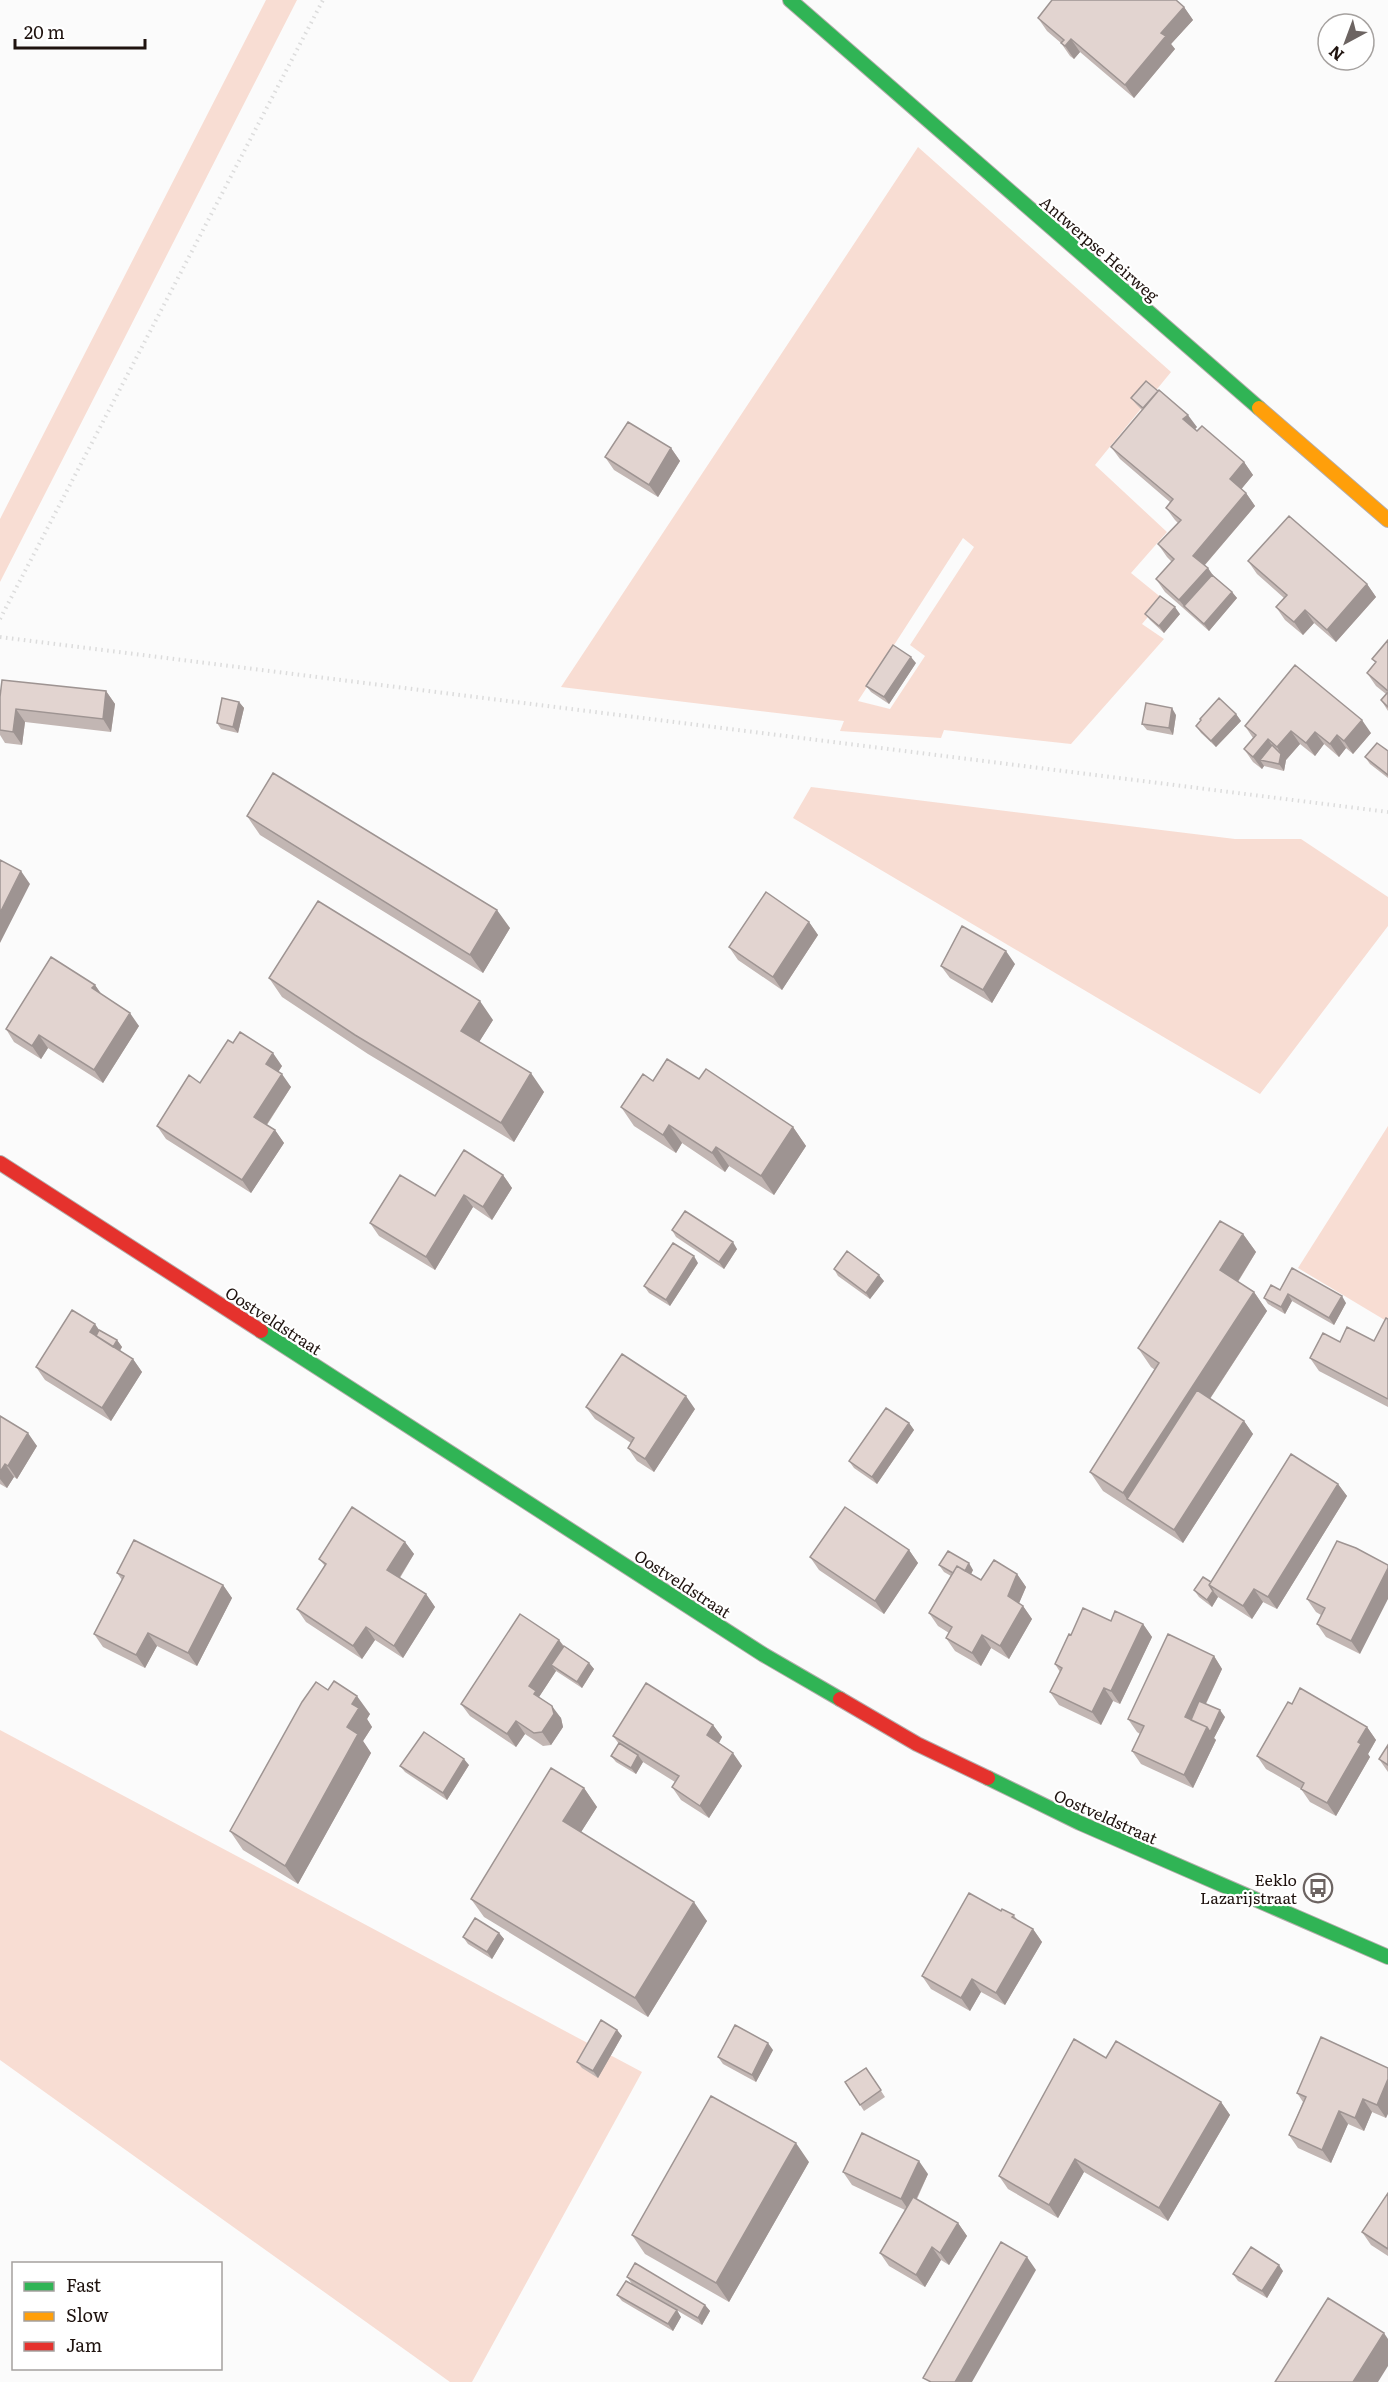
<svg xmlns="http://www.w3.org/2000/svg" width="1388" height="2382" viewBox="0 0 1388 2382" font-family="Literata,serif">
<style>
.green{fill:#f8ddd3;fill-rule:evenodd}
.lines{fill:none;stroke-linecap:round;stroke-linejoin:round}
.fast-casing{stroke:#b4adab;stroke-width:16}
.slow-casing{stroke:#b4adab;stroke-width:16}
.jam-casing{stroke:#b4adab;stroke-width:16}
.path{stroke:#dcdcdc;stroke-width:4;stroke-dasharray:1.5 4.5;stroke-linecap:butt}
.fast{stroke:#30b455;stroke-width:14}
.slow{stroke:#ff9f0a;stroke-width:14}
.jam{stroke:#e5322d;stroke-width:14}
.wall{fill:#c2b6b3}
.shaded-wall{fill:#9e9492}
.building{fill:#e2d4d0;stroke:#9e9492;stroke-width:1.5}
.labels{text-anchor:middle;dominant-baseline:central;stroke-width:4.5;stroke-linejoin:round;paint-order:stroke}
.street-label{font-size:16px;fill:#1f130f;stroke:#fff}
.poi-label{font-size:16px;fill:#1f130f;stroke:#fff;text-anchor:end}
</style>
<rect width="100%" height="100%" fill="#fbfbfb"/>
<path class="green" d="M266 0H297L0 582V519Z
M918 147 1171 372 1095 465 1167 532 1131 573 1163 599 1142 624 1164 639 1071 744 944 730 941 738 840 731 844 721 561 687ZM963 538 974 547 910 645 925 656 890 709 858 701Z
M811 787 1235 839H1301L1388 897V926L1260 1094 793 818Z
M1388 1126V1322L1298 1268Z
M0 1730 642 2072 472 2382H450L0 2060Z"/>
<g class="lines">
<g class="fast-casing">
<path id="fast" d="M790 0 1259 408
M261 1331 764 1655 840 1699
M988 1778 1080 1823 1388 1957"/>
</g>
<g class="slow-casing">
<path id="slow" d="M1259 408 1388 520"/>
</g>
<g class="jam-casing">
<path id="jam" d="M0 1163 261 1331
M840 1699 917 1744 988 1778"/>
</g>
<path class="path" d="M0 619 323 0
M0 637 1388 812"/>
<use href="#fast" class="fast"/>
<use href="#slow" class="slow"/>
<use href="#jam" class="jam"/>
</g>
<path class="wall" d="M1184 7 1193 20 1171 44 1175 49 1134 98 1080 52 1074 59 1070 56 1061 43 1047 31 1038 18Z
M1131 398 1197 427 1195 429 1244 462 1253 475 1241 489 1246 493 1255 506 1205 565 1212 575 1232 592 1237 598 1209 631 1165 592 1156 579 1172 562 1167 557 1158 544 1178 523 1175 520 1166 508 1170 502 1120 459 1111 447 1142 410 1136 404Z
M671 448 680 461 658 497 614 470 605 457Z
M1248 561 1367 584 1376 597 1336 642 1314 623 1303 635 1285 620 1276 607 1284 598 1257 574Z
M1145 614H1180L1164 633 1150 620Z
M1388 640V711L1381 700 1386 694 1376 686 1367 673 1376 663 1372 659Z
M916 663 889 704 871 692 866 686Z
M106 691 115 704 111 732 25 722 22 745 5 743 0 735V697Z
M239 702 244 708 238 733 221 729 217 723Z
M1236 714 1241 721 1216 747 1201 733 1196 726Z
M1176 715 1173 735 1147 730 1142 724Z
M1245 726 1371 733 1353 754 1346 748 1339 757 1324 744 1315 756 1300 744 1286 760 1284 771 1264 766 1262 769 1253 762 1244 749 1253 738Z
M1388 751V778L1370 764 1365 757Z
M247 816 510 928 483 973 260 835Z
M809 922 818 935 782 990 738 960 729 947Z
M1015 964 992 1003 950 978 941 966Z
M269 978 493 1020 479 1042 544 1092 514 1142 368 1054 282 997Z
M95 985 101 994 139 1026 103 1083 48 1048 41 1059 14 1042 6 1029Z
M233 1043 282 1066 278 1072 291 1087 267 1125 275 1130 284 1143 251 1193 166 1139 157 1126 200 1083Z
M699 1079 793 1127 806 1146 774 1195 729 1166 725 1172 682 1143 676 1153 634 1126 621 1107 653 1081Z
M503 1175 512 1188 492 1220 473 1207 435 1270 379 1236 370 1223 435 1196Z
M672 1230 737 1249 724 1269 676 1237Z
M1243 1234 1256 1252 1238 1282 1254 1292 1267 1311 1210 1399 1244 1421 1253 1434 1183 1543 1103 1491 1090 1472 1155 1370 1151 1367 1138 1348Z
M698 1263 670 1306 649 1293 644 1286Z
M834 1269 884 1281 870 1299 838 1276Z
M1280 1290 1346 1303 1334 1325 1292 1301 1285 1314 1268 1304 1264 1298Z
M1388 1319V1407L1319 1371 1310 1358 1340 1342 1374 1341Z
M99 1330 117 1340 122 1347 120 1351 133 1359 142 1372 111 1421 45 1380 36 1367Z
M586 1407 695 1409 654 1472 637 1461 628 1448 631 1443 595 1419Z
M0 1416 37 1446 17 1479 14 1477 7 1488 0 1484Z
M909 1423 914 1430 877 1484 854 1468 849 1461Z
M1338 1484 1347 1496 1277 1609 1263 1602 1252 1619 1218 1597 1212 1607 1199 1597 1194 1590 1211 1582Z
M1337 1541 1360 1654 1326 1637 1317 1624 1321 1615 1316 1612 1307 1599Z
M405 1542 414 1554 400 1578 426 1594 435 1607 403 1658 375 1640 362 1659 306 1622 297 1609 325 1566 319 1559Z
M909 1550 918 1563 884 1614 819 1570 810 1557Z
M939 1565 973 1570 971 1574 981 1580 1017 1574 1026 1587 1019 1603 1023 1606 1032 1619 1009 1659 991 1648 981 1666 955 1651 946 1638 949 1633 938 1626 929 1613 951 1576 944 1572Z
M117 1573 223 1585 232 1598 197 1666 157 1646 145 1668 103 1647 94 1634 122 1580Z
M1111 1621 1143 1624 1152 1637 1120 1704 1113 1701 1101 1725 1059 1705 1050 1692 1060 1672 1055 1664 1071 1635Z
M559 1640 564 1646 589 1663 594 1669 582 1688 556 1671 539 1697 561 1718 563 1727 551 1745 543 1746 525 1734 516 1747 470 1716 461 1704Z
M1214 1656 1222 1669 1206 1704 1225 1717 1214 1738 1216 1740 1193 1788 1141 1764 1132 1751 1140 1734 1137 1732 1128 1719Z
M328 1690 370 1714 367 1719 372 1727 363 1741 371 1753 298 1884 243 1850 230 1831Z
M713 1725 722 1737 719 1743 742 1766 709 1818 681 1800 672 1787 675 1782 643 1762 636 1774 616 1762 611 1756 619 1744 613 1736Z
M1367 1727 1376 1740 1368 1754 1370 1757 1336 1816 1310 1802 1301 1789 1266 1769 1257 1756Z
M1388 1745V1772L1379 1759Z
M469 1765 447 1800 405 1772 400 1766Z
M584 1788 597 1807 581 1832 707 1921 648 2017 484 1917 471 1899Z
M1001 1911 1014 1915 1017 1920 1033 1929 1042 1942 1005 2005 981 1992 970 2011 931 1989 922 1976Z
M499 1933 504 1939 492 1959 468 1944 463 1937Z
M617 2030 622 2036 598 2078 582 2068 577 2062Z
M773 2050 756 2082 723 2064 718 2057Z
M1106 2058 1221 2102 1230 2115 1168 2221 1084 2172 1058 2218 1008 2189 999 2176Z
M866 2068 885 2097 864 2111 845 2082Z
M1388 2068 1386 2118 1372 2112 1364 2131 1348 2124 1331 2163 1298 2148 1289 2135 1303 2102 1297 2093Z
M809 2162 729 2302 645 2254 632 2235Z
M843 2172 928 2174 917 2199 958 2223 967 2236 949 2265 941 2260 925 2287 889 2266 880 2253 905 2210 852 2185Z
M1388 2193V2256L1371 2245 1362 2232Z
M1283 2271 1267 2298 1238 2281 1233 2274Z
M627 2277 705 2305 710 2311 702 2325 632 2284Z
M617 2295 681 2317 673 2331 622 2301Z"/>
<path class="shaded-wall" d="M1184 7 1193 20 1171 44 1175 49 1134 98 1125 85 1161 33Z
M1071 39 1080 52 1074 59 1065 46Z
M1188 415 1197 427 1192 432 1183 419Z
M671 448 680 461 658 497 649 485Z
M1244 462 1253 475 1239 492 1230 479Z
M1246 493 1255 506 1202 568 1193 556Z
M1208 568 1217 581 1184 606 1179 600Z
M1367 584 1376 597 1336 642 1327 630Z
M1232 592 1237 598 1209 631 1204 624Z
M1175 607 1180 614 1164 633 1159 626Z
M1305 610 1314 623 1303 635 1294 622Z
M911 657 916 663 889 704 884 697Z
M106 691 115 704 111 732 103 719Z
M239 702 244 708 238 733 233 727Z
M1172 708 1176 715 1173 735 1169 728Z
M16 709 25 722 22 745 13 732Z
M1236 714 1241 721 1216 747 1211 741Z
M1362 720 1371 733 1353 754 1344 741Z
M1291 731 1300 744 1286 760 1284 771 1279 764 1281 754 1277 747Z
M1315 732 1324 744 1315 756 1306 743Z
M1337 735 1346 748 1339 757 1330 744Z
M1268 739 1276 752 1260 760 1264 766 1262 769 1253 757Z
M21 871 30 884 0 943V913Z
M497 910 510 928 483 973 470 955Z
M809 922 818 935 782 990 773 977Z
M1006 951 1015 964 992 1003 983 990Z
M95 985 104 998 92 988Z
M480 1001 493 1020 474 1050 461 1031Z
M130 1013 139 1026 103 1083 94 1070Z
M39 1035 48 1048 41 1059 32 1046Z
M273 1053 282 1066 275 1077 266 1064Z
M531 1073 544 1092 514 1142 501 1123Z
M282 1074 291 1087 263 1130 254 1117Z
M669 1125 682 1143 676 1153 663 1135Z
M793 1127 806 1146 774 1195 761 1176Z
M275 1130 284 1143 251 1193 242 1180Z
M716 1147 729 1166 725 1172 712 1153Z
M503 1175 512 1188 492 1220 483 1207Z
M464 1195 473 1207 435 1270 426 1257Z
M1243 1234 1256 1252 1233 1289 1220 1270Z
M733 1242 737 1249 724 1269 719 1262Z
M694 1256 698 1263 670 1306 666 1300Z
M879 1275 884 1281 870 1299 866 1293Z
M1254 1292 1267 1311 1139 1507 1127 1499 1123 1493Z
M1288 1294 1292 1301 1285 1314 1281 1307Z
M1342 1296 1346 1303 1334 1325 1329 1318Z
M95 1324 104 1337 100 1343 90 1332Z
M117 1340 122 1347 116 1356 112 1350Z
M133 1359 142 1372 111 1421 102 1408Z
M686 1396 695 1409 654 1472 645 1459Z
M1244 1421 1253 1434 1183 1543 1174 1530Z
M909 1423 914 1430 877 1484 872 1477Z
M28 1433 37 1446 17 1479 8 1466Z
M5 1464 14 1477 7 1488 0 1479V1472Z
M1338 1484 1347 1496 1277 1609 1268 1597Z
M405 1542 414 1554 396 1583 387 1570Z
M909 1550 918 1563 884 1614 875 1601Z
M969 1563 973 1570 968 1580 963 1574Z
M1388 1568V1599L1360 1654 1351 1641Z
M1017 1574 1026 1587 1017 1608 1008 1596Z
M223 1585 232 1598 197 1666 188 1653Z
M1254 1589 1263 1602 1252 1619 1243 1606Z
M1213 1591 1218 1597 1212 1607 1207 1600Z
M426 1594 435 1607 403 1658 394 1646Z
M1023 1606 1032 1619 1009 1659 1000 1646Z
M1143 1624 1152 1637 1120 1704 1111 1691Z
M366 1627 375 1640 362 1659 353 1646Z
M148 1633 157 1646 145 1668 136 1655Z
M982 1635 991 1648 981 1666 972 1653Z
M559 1640 568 1653 551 1665 556 1671 539 1697 545 1704 543 1706 529 1686Z
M1214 1656 1222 1669 1195 1726 1185 1717Z
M589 1663 594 1669 582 1688 577 1682Z
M1104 1688 1113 1701 1101 1725 1092 1712Z
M357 1696 370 1714 367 1719 372 1727 363 1741 371 1753 298 1884 285 1866 347 1727 352 1704Z
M552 1706 561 1718 563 1727 551 1745 542 1732Z
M1220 1710 1225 1717 1214 1738 1216 1740 1193 1788 1184 1775 1207 1727Z
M516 1721 525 1734 516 1747 507 1734Z
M713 1725 722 1737 716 1748 707 1735Z
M1367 1727 1376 1740 1368 1754 1370 1757 1336 1816 1327 1803 1358 1742Z
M733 1753 742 1766 709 1818 700 1806Z
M638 1755 643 1762 636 1774 631 1768Z
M464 1759 469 1765 447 1800 443 1793Z
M584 1788 597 1807 576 1840 563 1821Z
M694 1902 707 1921 648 2017 635 1998Z
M1033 1929 1042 1942 1005 2005 996 1993Z
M499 1933 504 1939 492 1959 487 1952Z
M972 1979 981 1992 970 2011 961 1998Z
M617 2030 622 2036 598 2078 593 2071Z
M768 2043 773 2050 756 2082 752 2075Z
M1388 2079V2114L1386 2118 1377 2105Z
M1363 2099 1372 2112 1364 2131 1355 2118Z
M1221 2102 1230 2115 1168 2221 1159 2208Z
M1339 2111 1348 2124 1331 2163 1322 2150Z
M796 2143 809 2162 729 2302 716 2283Z
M1075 2159 1084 2172 1058 2218 1049 2205Z
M919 2161 928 2174 910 2212 901 2199Z
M958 2223 967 2236 949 2265 940 2253Z
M932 2247 941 2260 925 2287 916 2275Z
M1027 2257 1036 2270 972 2382H955Z
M1279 2265 1283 2271 1267 2298 1262 2291Z
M705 2305 710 2311 702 2325 698 2318Z
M677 2310 681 2317 673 2331 668 2324Z
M1384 2333 1388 2339V2366L1378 2382H1353Z"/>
<path class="building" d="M1052 0H1176L1184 7 1161 33 1166 36 1125 85 1071 39 1065 46 1061 43 1064 40 1038 18Z
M1146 381 1158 391 1143 408 1131 398Z
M1159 390 1188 415 1183 419 1197 431 1202 426 1244 462 1230 479 1246 493 1193 556 1208 568 1179 600 1156 579 1174 559 1158 544 1181 520 1166 508 1173 499 1111 447Z
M628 422 671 448 649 485 605 457Z
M1289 516 1367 584 1327 630 1305 610 1294 622 1276 607 1287 595 1248 561Z
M1212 575 1232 592 1204 624 1184 606Z
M1160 596 1175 607 1159 626 1145 614Z
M1388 640V691L1367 673 1376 662 1372 659Z
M893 645 911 657 884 697 866 686Z
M1295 665 1362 720 1344 741 1337 735 1330 744 1315 732 1306 743 1291 731 1277 747 1268 739 1253 757 1244 749 1256 735 1245 726Z
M2 680 106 691 103 719 16 709 13 732 0 730V697Z
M1388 692V707L1381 700Z
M222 698 239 702 233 727 217 723Z
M1219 698 1236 714 1211 741 1196 726 1201 720 1200 719Z
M1146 703 1172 708 1169 728 1142 724Z
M1377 743 1388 751V775L1365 757Z
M1272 745 1281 754 1279 764 1260 760Z
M273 773 497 910 470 955 247 816Z
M0 860 21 871 0 913Z
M766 892 809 922 773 977 729 947Z
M318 901 480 1001 461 1031 531 1073 501 1123 355 1035 269 978Z
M962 926 1006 951 983 990 941 966Z
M51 957 95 985 92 988 130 1013 94 1070 39 1035 32 1046 6 1029Z
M240 1032 273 1053 266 1064 282 1074 254 1117 275 1130 242 1180 157 1126 189 1075 200 1083 228 1040 233 1043Z
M667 1059 699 1079 706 1069 793 1127 761 1176 716 1147 712 1153 669 1125 663 1135 621 1107 643 1074 653 1081Z
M464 1150 503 1175 483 1207 464 1195 426 1257 370 1223 400 1175 435 1196Z
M685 1211 733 1242 719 1262 672 1230Z
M1220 1221 1243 1234 1220 1270 1254 1292 1123 1493 1090 1472 1159 1363 1138 1348Z
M673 1243 694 1256 666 1300 644 1286Z
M847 1251 879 1275 866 1293 834 1269Z
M1292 1268 1342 1296 1329 1318 1288 1294 1281 1307 1264 1298 1271 1285 1280 1290Z
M72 1310 95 1324 90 1332 133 1359 102 1408 36 1367Z
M1386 1318 1388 1319V1399L1310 1358 1323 1333 1340 1342 1347 1327 1374 1341Z
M99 1330 117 1340 113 1347 96 1336Z
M622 1354 686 1396 645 1459 628 1448 634 1438 586 1407Z
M1197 1390 1244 1421 1174 1530 1127 1499Z
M886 1408 909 1423 872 1477 849 1461Z
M0 1416 28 1433 8 1466 5 1464 0 1472Z
M1291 1454 1338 1484 1268 1597 1254 1589 1243 1606 1209 1585Z
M352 1507 405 1542 387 1570 426 1594 394 1646 366 1627 353 1646 297 1609 326 1564 319 1559Z
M845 1507 909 1550 875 1601 810 1557Z
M134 1540 223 1585 188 1653 148 1633 136 1655 94 1634 124 1576 117 1573Z
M1337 1541 1356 1548 1388 1565V1568L1351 1641 1317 1624 1325 1608 1307 1599Z
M948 1551 969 1563 965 1571 957 1566 953 1573 939 1565Z
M994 1560 1017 1574 1008 1596 1023 1606 1000 1646 982 1635 972 1653 946 1638 952 1627 929 1613 957 1566 981 1580Z
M1203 1577 1211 1582 1209 1585 1213 1591 1207 1600 1194 1590Z
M1083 1608 1111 1621 1115 1611 1143 1624 1111 1691 1104 1688 1092 1712 1050 1692 1062 1668 1055 1664 1069 1634 1071 1635Z
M520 1614 559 1640 529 1686 536 1691 534 1694 552 1706 554 1714 542 1732 534 1733 516 1721 507 1734 461 1704Z
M1168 1634 1214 1656 1185 1717 1207 1727 1184 1775 1132 1751 1144 1726 1128 1719Z
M564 1646 589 1663 577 1682 551 1665Z
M334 1681 357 1696 352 1704 359 1708 347 1727 358 1734 285 1866 230 1831 302 1702 316 1682 328 1690Z
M646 1683 713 1725 707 1735 733 1753 700 1806 672 1787 679 1776 613 1736Z
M1300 1688 1367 1727 1358 1742 1361 1744 1327 1803 1301 1789 1304 1783 1257 1756 1288 1702 1292 1704Z
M1199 1701 1220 1710 1210 1732 1207 1727 1191 1720Z
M424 1732 464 1759 443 1793 400 1766Z
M619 1743 638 1755 631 1768 611 1756Z
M1388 1745V1765L1379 1759Z
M551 1768 584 1788 563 1821 694 1902 635 1998 471 1899Z
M969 1893 1001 1911 1002 1909 1014 1915 1012 1917 1033 1929 996 1993 972 1979 961 1998 922 1976Z
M475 1918 499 1933 487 1952 463 1937Z
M601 2020 617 2030 593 2071 577 2062Z
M735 2025 768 2043 752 2075 718 2057Z
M1321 2037 1388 2068V2079L1377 2105 1363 2099 1355 2118 1339 2111 1322 2150 1289 2135 1306 2097 1297 2093Z
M1074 2039 1106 2058 1116 2041 1221 2102 1159 2208 1075 2159 1049 2205 999 2176Z
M866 2068 881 2090 860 2105 845 2082Z
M711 2096 796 2143 716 2283 632 2235Z
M862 2133 919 2161 901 2199 843 2172Z
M1388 2193V2249L1362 2232Z
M913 2197 958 2223 940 2253 932 2247 916 2275 880 2253Z
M1001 2242 1027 2257 955 2382H931L923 2378Z
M1251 2247 1279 2265 1262 2291 1233 2274Z
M635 2263 705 2305 698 2318 627 2277Z
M626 2281 677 2310 668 2324 617 2295Z
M1328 2298 1384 2333 1353 2382H1275Z"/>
<defs>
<g id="bus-ring" transform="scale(1.5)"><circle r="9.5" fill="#fff" stroke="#6c6462" stroke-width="1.5"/><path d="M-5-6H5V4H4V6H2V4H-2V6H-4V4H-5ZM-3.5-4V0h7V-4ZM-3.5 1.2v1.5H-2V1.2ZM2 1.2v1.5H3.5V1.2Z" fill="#6c6462"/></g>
</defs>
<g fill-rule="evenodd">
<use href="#bus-ring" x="1318" y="1888"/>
</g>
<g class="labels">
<g class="street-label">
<text transform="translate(1100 248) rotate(41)">Antwerpse Heirweg</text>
<text transform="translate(274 1320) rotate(33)">Oostveldstraat</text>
<text transform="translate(683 1583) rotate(33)">Oostveldstraat</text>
<text transform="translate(1106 1816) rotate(24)">Oostveldstraat</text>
</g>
<g class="poi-label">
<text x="1297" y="1879">Eeklo<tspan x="1297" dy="18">Lazarijstraat</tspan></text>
</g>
</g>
<rect x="12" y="2262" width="210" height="108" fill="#ffffff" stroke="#a5a19f" stroke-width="1.5"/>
<rect x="24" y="2282" width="30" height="9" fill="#30b455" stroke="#a5a19f" stroke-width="1.5"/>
<text x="66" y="2292" font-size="18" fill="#1f130f">Fast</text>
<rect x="24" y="2312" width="30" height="9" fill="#ff9f0a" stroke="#a5a19f" stroke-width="1.5"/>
<text x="66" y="2322" font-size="18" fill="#1f130f">Slow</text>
<rect x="24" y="2342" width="30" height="9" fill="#e5322d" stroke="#a5a19f" stroke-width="1.5"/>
<text x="66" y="2352" font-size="18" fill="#1f130f">Jam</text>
<g transform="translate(1346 42) rotate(221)"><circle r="28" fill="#ffffff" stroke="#a5a19f" stroke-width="1.5"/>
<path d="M0-4.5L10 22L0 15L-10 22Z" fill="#6c6462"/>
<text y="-9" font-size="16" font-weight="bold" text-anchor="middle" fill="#1f130f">N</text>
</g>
<path d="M15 39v9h130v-9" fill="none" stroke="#1f130f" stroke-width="3"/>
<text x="24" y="39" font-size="18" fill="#1f130f" stroke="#ffffff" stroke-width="4.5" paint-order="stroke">20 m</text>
</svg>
